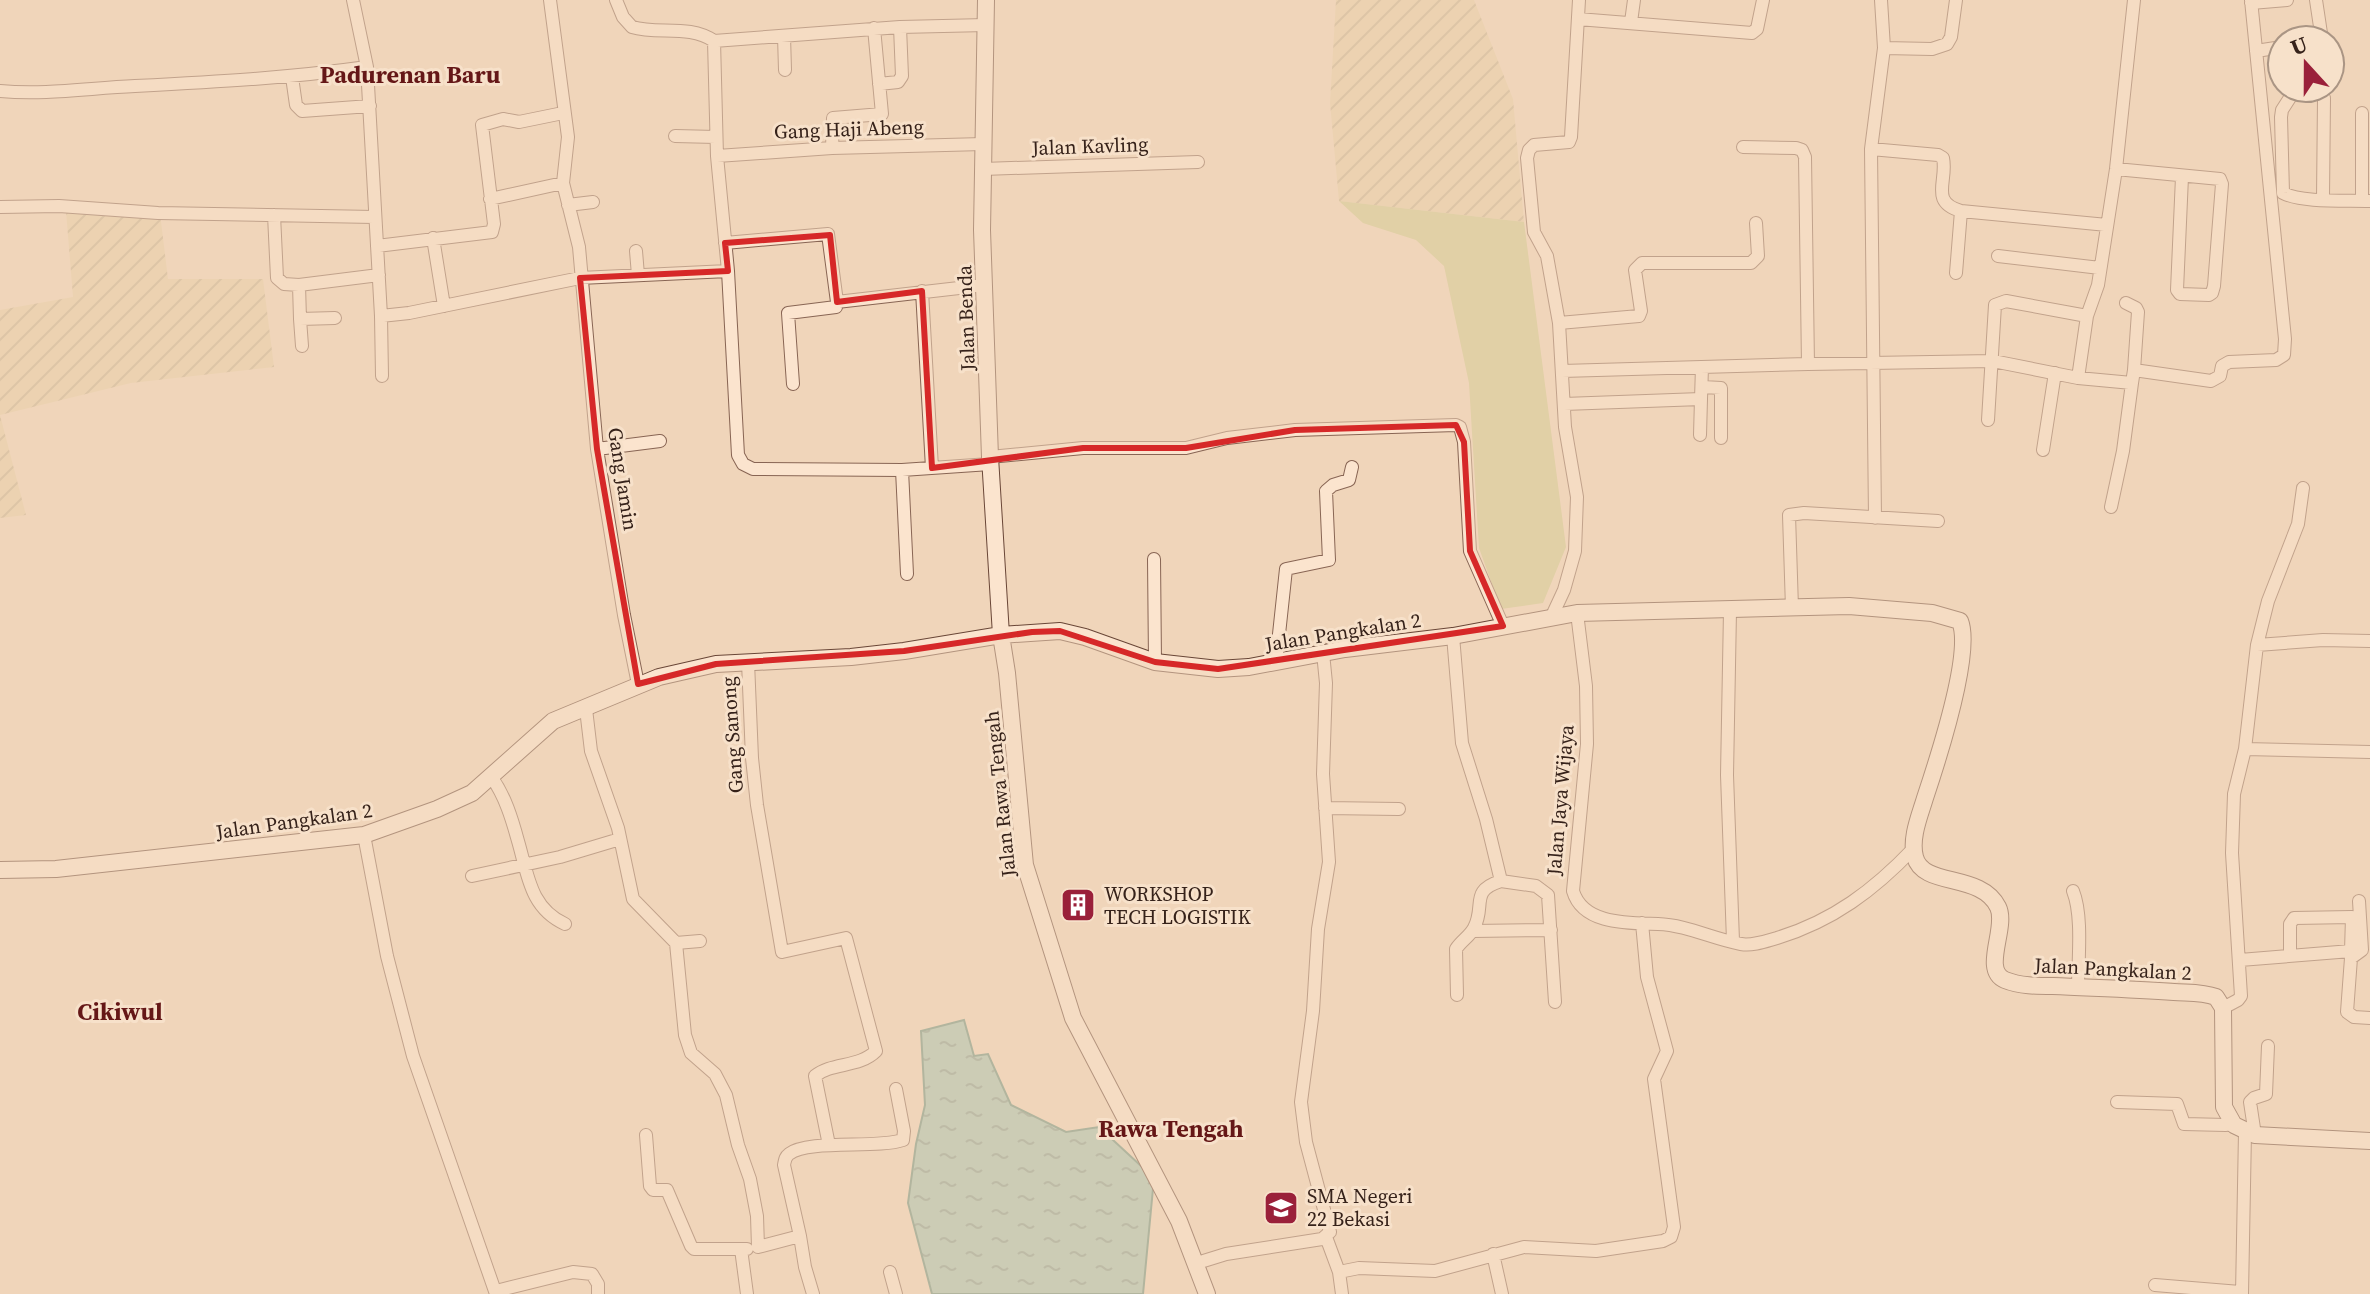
<svg xmlns="http://www.w3.org/2000/svg" width="2370" height="1294" viewBox="0 0 2370 1294" font-family="'Source Serif 4',serif">
<style>
.farmland{fill:url(#farmland-furrows)}
.green{fill:#cec98e}
.water{fill:url(#water-ripples);stroke:#678e7c;stroke-width:2}
.lines{fill:none;stroke-linecap:round;stroke-linejoin:round}
.street-casing{stroke:#886554;stroke-width:14}
.secondary-casing{stroke:#694637;stroke-width:18}
.street{stroke:#fbe4ce;stroke-width:12}
.secondary{stroke:#fbe4ce;stroke-width:16}
.marked{fill:none;stroke:#d62828;stroke-width:6;stroke-linejoin:round}
.labels{text-anchor:middle;dominant-baseline:central;stroke-width:6;stroke-linejoin:round;paint-order:stroke}
.street-label{font-size:20px;fill:#36221a;stroke:#f7e1ca}
.poi-label{font-size:20px;fill:#36221a;stroke:#f7e1ca;text-anchor:start}
.quarter-label{font-size:24px;font-weight:bold;fill:#651717;stroke:#f7e1ca}
</style>
<defs>
<pattern id="farmland-furrows" width="10" height="10" patternUnits="userSpaceOnUse" patternTransform="scale(2)"><rect width="10" height="10" fill="#e6cfa7"/><path d="M-1 1l2-2M0 10L10 0M9 11l2-2" fill="none" stroke="#c6b18f"/></pattern>
<pattern id="water-ripples" width="26" height="14" patternUnits="userSpaceOnUse" patternTransform="scale(2)"><rect width="26" height="14" fill="#9fc0b0"/><path d="M2 4q2-2 4 0t4 0M15 11q2-2 4 0t4 0" fill="none" stroke="#829c8e"/></pattern>
</defs>
<rect width="100%" height="100%" fill="#f0d5ba"/>
<path class="farmland" d="M1336 0H1474L1513 99 1524 222 1339 201 1330 103Z
M66 211 160 213 168 279H263L274 367 131 383 0 415 26 515 0 518V310L73 297Z"/>
<path class="green" d="M1339 201 1524 222 1566 547 1543 603 1501 609 1479 548 1469 383 1444 266 1416 240 1363 223Z"/>
<path class="water" d="M964 1020 974 1056 988 1054 1011 1105 1066 1132 1099 1127 1154 1178 1143 1294H932L908 1203 916 1144 925 1105 921 1031Z"/>
<g class="lines">
<g class="street-casing">
<path id="street" d="M353 0 367 67 381 316 409 313 580 278 728 271 738 455 743 464 753 469 902 470 990 464
M550 0 568 137 563 183 579 247 597 449 624 615 638 684
M616 0 623 17 632 27C658 35 689 24 714 41L900 27 986 25
M2316 0 2322 40
M2251 3 2287 0
M1578 19 1752 33 1757 29 1763 0
M1631 22 1634 0
M784 36 785 70
M714 41 717 156 728 271
M1884 48 1932 49 1947 44 1951 37 1956 0
M2256 51 2282 47
M292 77 296 105 302 111 370 106
M879 84 898 82 902 76 900 27
M0 91C46 95 89 88 135 86 213 82 289 78 367 67
M675 136 716 137
M1743 147 1796 148 1802 150 1805 157 1808 364 1993 361 2078 378 2132 383 2123 451 2111 507
M832 148 833 118 882 114 874 28
M1871 149 1938 155 1943 158C1948 181 1929 202 1961 211
M717 156 832 148 983 144
M983 169 1198 162
M2116 169 2220 179 2222 184 2214 286 2212 293 2209 295 2180 294 2177 290 2182 177
M2323 198 2324 98 2317 90 2293 93 2282 110 2281 117 2283 193C2302 203 2347 200 2370 201
M490 199 563 183
M2362 201V113
M568 205 593 202
M0 207 59 206 158 213 374 217
M274 215 277 278 284 284 299 285
M433 238 444 306
M725 243 828 234 837 302
M377 246 492 232 494 224 482 125 503 119 519 122 563 113
M636 251 638 275
M1998 256 2100 268
M1956 273 1961 211 2107 225
M922 291 932 468
M837 302 985 285
M2126 303 2136 308 2138 312 2134 370
M381 316 382 376
M335 318 300 319 299 285 379 275
M300 319 302 346
M1559 323 1639 316 1641 311 1635 270 1642 263H1751L1758 256 1756 223
M1562 371 1808 364
M2078 378 2087 316 2098 285 2116 169 2134 0
M2132 383 2134 370 2211 381 2220 376 2222 366 2229 362 2276 360 2284 355 2285 339 2251 0
M793 384 788 313 836 307 837 302
M1703 387 1721 388V438
M1564 404 1701 399 1702 367
M1988 420 1995 305 2006 301 2087 316
M1700 435 1701 399
M597 449 660 441
M2043 450 2055 373
M990 457 1083 448H1186L1227 438 1295 430 1456 425 1460 427 1464 442 1470 551 1503 626
M902 470 907 574
M1875 518 1871 149 1884 48 1881 0
M1154 559 1155 662
M1792 608 1789 515 1804 513 1938 521
M1730 611 1727 775 1733 941
M1577 613 1586 686 1587 744 1573 891C1583 925 1629 923 1658 924 1687 925 1713 939 1741 944 1753 946 1766 941 1777 938 1833 921 1874 890 1914 848
M1551 618 1564 590 1575 551 1577 497 1565 427 1559 323 1547 256 1534 232 1527 158 1529 150 1534 145 1569 142 1571 137 1579 0
M1453 636 1462 743 1486 819 1501 881 1536 886 1548 895 1555 1002
M2257 645 2323 640 2370 641
M748 662 752 758 757 805 782 952 846 938 876 1051C859 1068 832 1062 815 1076L829 1145
M1276 662 1286 569 1329 560 1326 491 1333 485 1349 480 1352 467
M586 709 591 751 618 828 633 899 676 943 685 1035 691 1053 715 1074 726 1095 738 1145 750 1179 757 1216 758 1247 800 1236 805 1267 813 1294
M2245 749 2370 752
M492 778C505 796 512 819 518 841 528 875 530 908 565 924
M1325 808 1399 809
M364 835 387 956 413 1056 496 1294
M472 876 560 857 620 839
M2073 891C2083 916 2078 960 2078 988
M2359 901 2362 950 2351 958 2347 1012 2354 1017 2370 1018
M1473 931 1551 930
M676 943 700 941
M2240 960 2351 951 2352 917 2294 918 2290 924V955
M1457 995 1456 949C1461 941 1470 936 1474 928 1486 905 1469 891 1501 881
M2223 1008 2238 1000 2241 996 2232 853 2234 794 2245 749 2257 645 2268 601 2298 524 2303 488
M2117 1102 2177 1104 2184 1124 2226 1125 2231 1121
M646 1135 650 1186 653 1190H667L691 1246 694 1249H741
M2255 1135 2250 1102 2254 1098 2266 1094 2268 1046
M800 1236 784 1165C785 1160 785 1157 789 1154 808 1139 877 1149 903 1140L904 1131 896 1089
M1326 1237 1339 1272 1342 1294
M747 1249H741L747 1294
M1493 1254 1502 1294
M1197 1263 1226 1254 1322 1239 1330 1232 1306 1142 1301 1102 1313 1011 1318 929 1329 862 1323 774 1326 683 1323 653
M890 1272 896 1294
M1339 1272 1359 1268 1435 1271 1524 1247 1596 1251 1663 1241 1671 1237 1674 1227 1654 1079 1667 1051 1647 977 1642 923
M2155 1285 2240 1292
M496 1291 573 1272 592 1274 598 1284V1294
M2242 1294 2245 1132"/>
</g>
<g class="secondary-casing">
<path id="secondary" d="M986 0 982 230 990 457 1001 635 1007 673 1025 865 1073 1018 1179 1221 1207 1294
M0 870 56 869 364 835 437 809 472 793 553 721 659 677 716 664 851 657 904 651 1001 635 1060 631 1085 637 1155 662 1218 669 1249 667 1345 649 1453 636 1577 613 1849 606 1932 613 1960 621C1973 653 1937 762 1925 798 1920 815 1910 838 1915 857 1923 888 1981 872 1998 907 2008 927 1981 970 2005 980 2020 986 2037 986 2053 986 2094 988 2134 989 2174 992 2188 993 2203 992 2216 997L2223 1008 2224 1107 2234 1125 2255 1135 2370 1141"/>
</g>
<use href="#street" class="street"/>
<use href="#secondary" class="secondary"/>
</g>
<path d="M0 0H2370V1294H0ZM830 235 837 302 922 291 932 468 1083 448H1186L1295 430 1456 425 1464 442 1470 551 1503 626 1218 669 1155 662 1060 631 1032 632 904 651 716 664 638 684 597 449 580 278 728 271 725 243Z" fill="#f0d5ba" fill-opacity=".55" fill-rule="evenodd"/>
<path class="marked" d="M830 235 837 302 922 291 932 468 1083 448H1186L1295 430 1456 425 1464 442 1470 551 1503 626 1218 669 1155 662 1060 631 1032 632 904 651 716 664 638 684 597 449 580 278 728 271 725 243Z"/>
<defs>
<g id="building-square" transform="scale(1.8)"><rect x="-9" y="-9" width="18" height="18" rx="4" fill="#9a203a" stroke="#f7e1ca"/><path d="M-4-6H4V6H1V3H-1V6H-4ZM-2.5-4.3h1.7v1.8h-1.7ZM.8-4.3h1.7v1.8H.8ZM-2.5-1h1.7V.8h-1.7ZM.8-1h1.7V.8H.8Z" fill="#fff"/></g>
<g id="school-square" transform="scale(1.8)"><rect x="-9" y="-9" width="18" height="18" rx="4" fill="#9a203a" stroke="#f7e1ca"/><path d="M0-5L7-2L0 1L-7-2ZM-4 1L0 2.5L4 1V4Q0 6-4 4Z" fill="#fff"/></g>
</defs>
<g fill-rule="evenodd">
<use href="#building-square" x="1078" y="905"/>
<use href="#school-square" x="1281" y="1208"/>
</g>
<g class="labels">
<g class="street-label">
<text transform="translate(849 129) rotate(-2)">Gang Haji Abeng</text>
<text transform="translate(1090 146) rotate(-2)">Jalan Kavling</text>
<text transform="translate(966 318) rotate(-92)">Jalan Benda</text>
<text transform="translate(623 479) rotate(81)">Gang Jamin</text>
<text transform="translate(1343 632) rotate(-9)">Jalan Pangkalan 2</text>
<text transform="translate(732 735) rotate(-94)">Gang Sanong</text>
<text transform="translate(1000 794) rotate(-96)">Jalan Rawa Tengah</text>
<text transform="translate(1560 800) rotate(-85)">Jalan Jaya Wijaya</text>
<text transform="translate(294 821) rotate(-8)">Jalan Pangkalan 2</text>
<text transform="translate(2113 969) rotate(3)">Jalan Pangkalan 2</text>
</g>
<g class="poi-label">
<text x="1104" y="894">WORKSHOP<tspan x="1104" dy="23">TECH LOGISTIK</tspan></text>
<text x="1307" y="1196">SMA Negeri<tspan x="1307" dy="23">22 Bekasi</tspan></text>
</g>
<g class="quarter-label">
<text x="410" y="74">Padurenan Baru</text>
<text x="120" y="1011">Cikiwul</text>
<text x="1171" y="1128">Rawa Tengah</text>
</g>
</g>
<g transform="translate(2306 64) rotate(339)"><circle r="38" fill="#f7e1ca" stroke="#aa9584" stroke-width="2"/>
<path d="M0-6L14 30L0 20L-14 30Z" fill="#9a203a"/>
<text y="-12" font-size="22" font-weight="bold" text-anchor="middle" fill="#36221a">U</text>
</g>
</svg>
